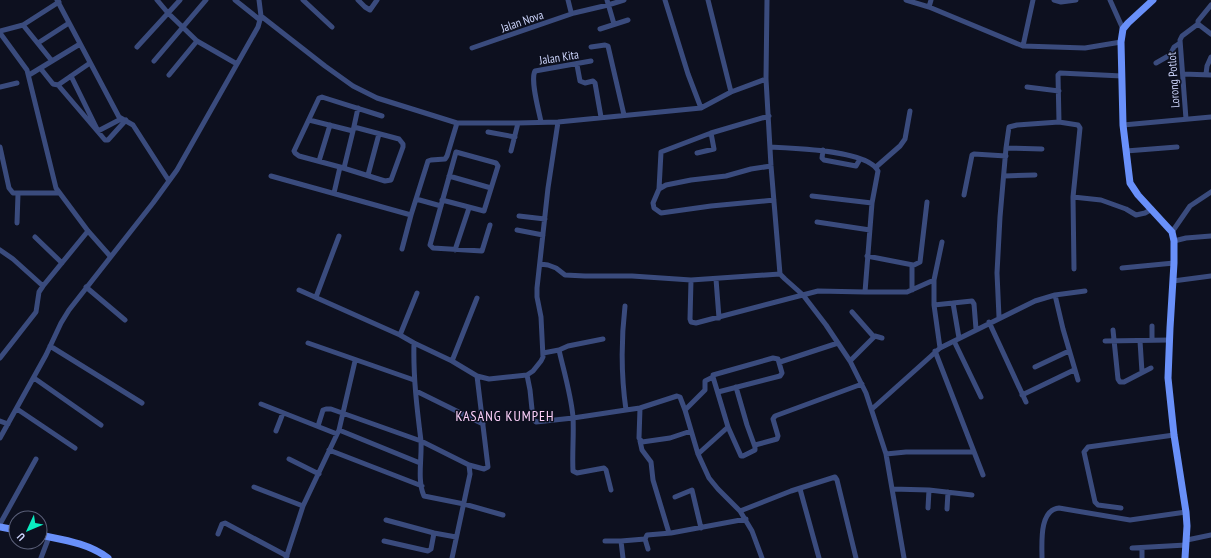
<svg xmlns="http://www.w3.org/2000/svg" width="1211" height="558" viewBox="0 0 1211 558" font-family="'PT Sans Narrow',sans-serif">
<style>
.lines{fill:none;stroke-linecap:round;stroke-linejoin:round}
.street{stroke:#3a4b7d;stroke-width:5}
.secondary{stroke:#6990f9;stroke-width:7}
.labels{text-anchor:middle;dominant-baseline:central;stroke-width:3;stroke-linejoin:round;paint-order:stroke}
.street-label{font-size:12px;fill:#ced6fd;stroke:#0d101f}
.quarter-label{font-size:14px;letter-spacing:1px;fill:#fdd0fa;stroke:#0d101f}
</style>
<rect width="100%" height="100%" fill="#0d101f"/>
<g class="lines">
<path class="street" d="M57 0 119 117 133 125 169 181
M157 0 168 13 197 41 237 64
M235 0 260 20
M259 0 261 16 325 66 353 86 377 98 457 123H518L558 122 701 108 731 92 766 79
M303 0 332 27
M358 0 365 7 370 10 377 0
M568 0 571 12 574 13
M607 0 614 24
M665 0 688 74 701 108
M708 0 731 92
M767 0 766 79 771 166 780 274 785 279 803 295 826 325 850 361 866 393 886 454 904 558
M906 0 929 7 1023 46 1085 48 1121 42
M1054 0 1061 2 1076 0
M1110 0 1123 29
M929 7 931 0
M1198 24 1211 34
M23 25 52 61
M600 29 628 20
M0 31 23 25 59 2
M0 33 27 70 56 188 88 231 110 256
M38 43 69 23
M1023 46 1033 0
M137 47 180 0
M591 47 605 45 608 46 624 115
M472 48 574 13 608 5 624 0
M154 61 206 0
M1156 63 1170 55 1174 47 1180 43
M577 65 580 81 585 83 593 81 595 83 601 117
M41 69 53 84 58 85 105 140H108L126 120
M1183 74 1211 75
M1206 74 1207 66 1211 57
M29 75 80 44
M169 75 197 41
M71 76 98 131 121 119
M58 85 90 63
M0 87 17 83
M1027 87 1059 91
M1186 119 1180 40 1182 36 1198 24V21L1211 5
M309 120 353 131
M541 122C539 111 530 80 535 71L591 61
M1059 122 1078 125 1080 128 1073 197 1074 269
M1123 125 1211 117
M488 132 515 137
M0 147 9 188 13 193H59
M1006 148 1042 149
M823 150 822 158 824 160 856 166 860 159
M511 151 518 123
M1126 151 1177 147
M697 153 714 149 711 133 769 116
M319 161 330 125
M771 166 751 169 726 176 691 180 666 185 659 189 653 203 654 208 661 213 711 206 774 200
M340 167 299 156 295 153 294 151 319 98 322 97 325 98 382 116
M876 167 900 146 905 139 910 111
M344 168 353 131 358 108
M368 175 379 134
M271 176 411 215 428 161 431 160 445 159 447 156 457 123
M449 176 491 188
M1004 176 1035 175
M659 189 661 152 711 133
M334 193 340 167 385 181 391 180 403 147V144L399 139 354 127
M964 195 972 155 974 154 1006 156
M812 196 872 203
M1073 197 1101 200 1126 209 1136 215 1145 213 1152 209
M416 199 441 206
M442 200 484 211 498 166 496 163 456 152 430 245 433 248 482 251 490 225
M519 216 545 219
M817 222 870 230
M17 223 18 194
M517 230 543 235
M1172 232 1190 206 1211 192
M35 237 62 263
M1174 241 1186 238 1211 236
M402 249 411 215
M0 250 13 259 43 286
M455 250 469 208
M867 256 913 265
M540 264 548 265 556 268 565 275 585 276H632L691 280 780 274
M1122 268 1174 263
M716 279 719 318
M691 280 690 319 691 322 696 323 818 291 865 292 872 203 878 171C868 150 792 148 770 147
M934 280 942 242
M1173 281 1211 276
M86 287 125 320
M299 290 400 335 414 343 452 361 477 376 489 379 527 375 533 371 541 361 543 357 541 317 537 297V288L548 188 558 122
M912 290V266L920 262 927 202
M865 292H907L934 280V305
M1055 295 1063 329 1078 380
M316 297 339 236
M953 303 959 338
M852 312 874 337
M999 317 997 273 1000 217 1006 148 1009 127 1017 125 1059 122 1058 75 1060 73 1122 76
M989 322 1026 402
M1113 330 1118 379 1120 382H1124L1151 368
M400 335 417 293
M1152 340V326
M954 341 981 397
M1105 341 1170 340
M1140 341 1142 372
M308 343 414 380
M414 343C413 376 417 409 421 441 422 459 417 480 424 496L464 504 503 515
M50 346 142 403
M940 348 934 305 972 301 974 304 976 329
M559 350 568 346 603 339
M935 351 983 475
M543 353 559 350C564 372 571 395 573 417 574 435 572 453 573 471L577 473 604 468 606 470 611 490
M0 358 36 312 39 292 43 286 88 231
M452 361 477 298
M850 361 875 336 882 338
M780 362 838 343
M1035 367 1069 351
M527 375 530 390 533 419 536 422 573 418 626 410C621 375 621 341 625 306
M713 377 728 427 741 456H743L755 450V447L747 425 736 387
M34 378 101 425
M416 391 483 424
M1022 395 1074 370
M261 404 337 434
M640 408 639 438 642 442 670 438 691 431
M17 409 75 448
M872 409 940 348 1035 301 1055 295 1085 291
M626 410 640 408 677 396 680 397 685 410 698 454 709 478 718 489 740 511 752 531 762 558
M685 410 705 390V381L713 377V375L773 358 778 359 782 373 780 376 718 392
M0 421 8 424
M318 426 323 410 326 409H331L421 441 469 465 470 474 452 558
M339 430 420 463
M276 431 283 413
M0 438 46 355 61 323 69 310 153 203 177 170 258 27 261 16
M640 441 642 450 651 462 653 480 669 533
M755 445 777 439 778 436 773 419 775 416 862 384
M329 450 422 486
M698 454 728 427
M886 454 906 452H974
M289 459 319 474
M469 465 484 469 488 467 477 376
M254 487 303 506
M800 489 819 558
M892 489 929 490 972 495
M675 497 692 490 701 528
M928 508 929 490
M1121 508 1098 505 1095 502 1084 452 1088 447 1174 435
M947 509 948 492
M740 511 791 491 835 477 837 480 856 558
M386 520 434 533 456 537
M0 524 36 459
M218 534 222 524 225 523 287 556
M1187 540 1211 535
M384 541 428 551 431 549 434 533
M605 541H621L645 539
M621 541 623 558
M1132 548 1186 545
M1142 548V558
M648 549 645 539 647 535 671 533 746 519
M41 558 49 537
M286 558 303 506 339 430 355 361
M1042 558C1042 543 1039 510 1059 508L1130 520 1186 512"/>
<path class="secondary" d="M1153 0 1128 23 1123 29 1121 42 1123 125 1130 183 1138 195 1172 232 1174 241V263L1170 328 1168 378 1174 435 1186 512 1187 526 1185 558
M0 527 16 530
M40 535C64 540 88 543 108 558"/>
</g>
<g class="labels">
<g class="street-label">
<text transform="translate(522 21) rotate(-19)">Jalan Nova</text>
<text transform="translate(559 57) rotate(-9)">Jalan Kita</text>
<text transform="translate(1173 80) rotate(-94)">Lorong Potlot</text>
</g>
<g class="quarter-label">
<text x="505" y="416">KASANG KUMPEH</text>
</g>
</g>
<g transform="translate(28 530) rotate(226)"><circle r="19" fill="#0d101f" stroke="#5a5f78"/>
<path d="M0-3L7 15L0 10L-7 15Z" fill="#0aedc1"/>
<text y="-6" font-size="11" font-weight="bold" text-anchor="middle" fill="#ced6fd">U</text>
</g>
</svg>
